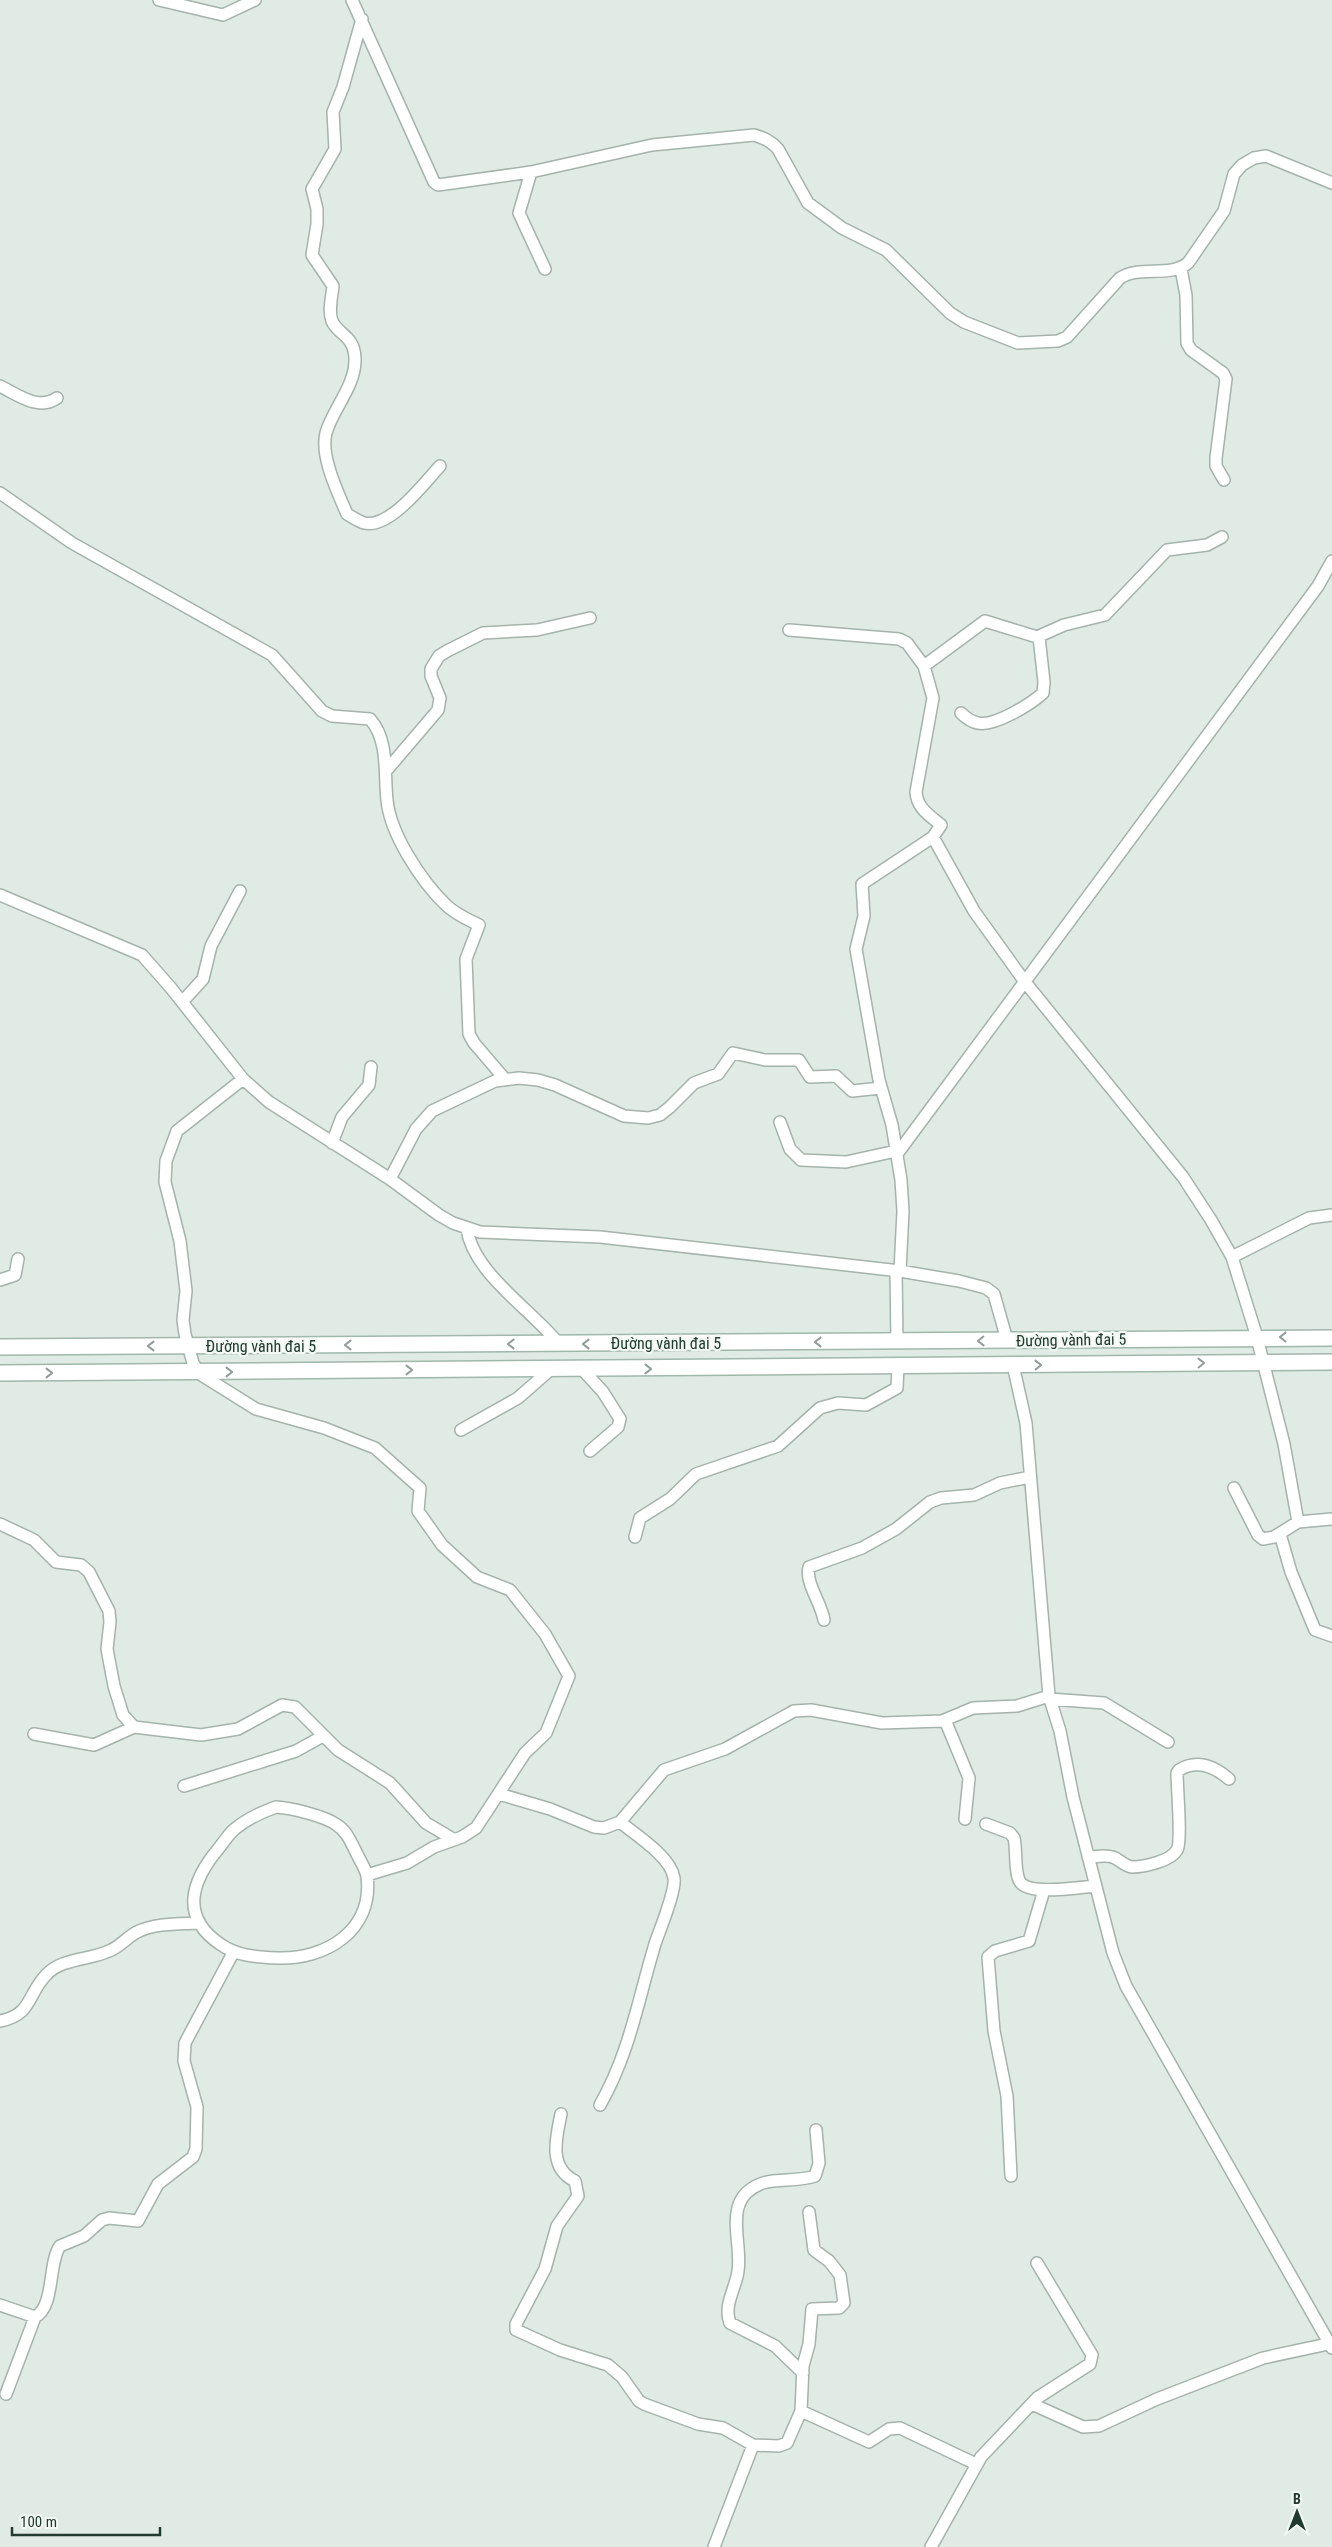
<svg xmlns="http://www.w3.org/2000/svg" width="1332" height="2547" viewBox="0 0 1332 2547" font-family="'Roboto Condensed',sans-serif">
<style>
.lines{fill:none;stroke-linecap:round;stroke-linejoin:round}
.minor-casing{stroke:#a4b3ab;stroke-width:14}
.secondary-casing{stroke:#a0b7ab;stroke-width:18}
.minor{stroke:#fff;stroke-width:11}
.secondary{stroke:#fff;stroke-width:15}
.oneway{stroke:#909d98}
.labels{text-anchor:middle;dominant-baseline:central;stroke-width:4.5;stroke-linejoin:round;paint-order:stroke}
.street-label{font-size:16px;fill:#223b30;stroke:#f2f8f4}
</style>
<rect width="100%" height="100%" fill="#e1ebe5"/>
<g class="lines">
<g class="minor-casing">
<path id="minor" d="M159 0 223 15 255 0
M352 0 434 182 438 185 531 172 652 145 754 135C764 138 771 141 778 149L808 203 842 228 886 250 950 313 964 322 1018 343 1058 341 1067 337 1120 278C1140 265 1170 278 1188 263L1224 211 1234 174 1242 165 1254 158 1266 156 1332 183
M362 19 343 87 333 112 335 149 312 189 317 209V224L312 255 333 286C332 296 328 311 332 321 338 335 354 335 355 358 356 386 333 408 326 433 320 456 338 493 347 514 352 517 358 521 364 523 390 529 424 483 440 466
M531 172 519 213 545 269
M1181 269 1186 295 1187 343 1191 350 1223 373 1226 379 1216 458V466L1224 480
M0 386C18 395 39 411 57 398
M0 493 72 543 272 655 322 711 332 716 370 719C389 740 384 774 387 800 390 834 422 882 446 905 455 914 467 919 479 925L466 959 469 1034 474 1043 504 1078
M789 630 899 639 907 643 924 666 933 698 916 792C917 808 929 815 941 825L933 837 862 884 864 916 856 949 879 1080 892 1125 901 1180 903 1211 900 1271
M924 666 985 621 1037 637 1064 625 1105 615 1167 550 1207 545 1222 537
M961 713C965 717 972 722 978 723 994 727 1031 704 1043 693L1044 682 1039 637
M386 771 438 710 440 698 431 676V669L439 656 447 651 483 633 537 630 590 618
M933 837 974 911 1025 982 1183 1177 1211 1220 1232 1257 1256 1334 1284 1444 1298 1522
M0 895 142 955 171 988 243 1079 269 1102 390 1179 439 1215 453 1223 480 1232 600 1237 900 1271 959 1281 986 1288 994 1294 1007 1340
M182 1002 203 979 211 946 240 891
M243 1079 177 1131 166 1161 165 1182 180 1241 186 1291 183 1320 185 1334 193 1363 200 1374 256 1409 324 1428 375 1448 420 1488 418 1511 442 1545 477 1577 510 1590 545 1634 569 1676 546 1733 525 1753 476 1828 462 1837 434 1847 407 1863 367 1875
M780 1122 790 1149 801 1160 846 1162 896 1151
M332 1143 342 1117 369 1085 371 1067
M897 1154 1318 586 1332 561
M390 1179 416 1129 432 1111 495 1081 519 1078 538 1080 555 1085 624 1116 648 1118 660 1115 670 1107 694 1083 718 1074 733 1053 765 1060H799L810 1077 836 1076 852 1091 881 1088
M467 1229C473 1273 533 1311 559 1344
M1232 1257 1309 1218 1332 1215
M896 1270 897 1342
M0 1280 15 1275 18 1259
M1013 1365 1026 1423 1049 1696 1060 1731 1073 1797 1113 1953 1126 1986 1332 2348
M582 1369 603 1392 620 1419 618 1427 590 1451
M461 1430 518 1398 551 1369
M1234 1488 1258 1535 1263 1539 1274 1537 1298 1522 1332 1519
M0 1524 34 1540 56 1562 81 1565 89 1572 109 1611 110 1622 107 1649 114 1686 123 1715 134 1727 201 1735 238 1729 282 1705 295 1707 338 1750 390 1783 426 1823 453 1839
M1280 1534 1291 1572 1315 1630 1332 1636
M635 1537 640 1518 670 1499 696 1474 778 1446 820 1408 838 1403 866 1405 897 1388 898 1367
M824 1620C821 1602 805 1583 809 1567L862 1548 896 1529 930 1502 941 1498 974 1495 1000 1483 1030 1477
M1050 1699 1104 1703 1168 1742
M945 1720 969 1778 965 1819
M34 1734 94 1745 134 1727
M184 1786 296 1751 323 1736
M499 1794 550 1809 594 1827 604 1828 620 1822 664 1770 725 1749 794 1711 811 1710 882 1723 942 1721 973 1708 1017 1706 1049 1696
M276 1807C291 1808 325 1816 337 1825 348 1832 352 1845 358 1856 361 1862 366 1870 367 1876 374 1931 325 1960 277 1958 256 1957 237 1956 220 1944 179 1916 192 1880 219 1848 224 1842 229 1833 236 1828 247 1819 262 1812 276 1807Z
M986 1824 1010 1833 1014 1838C1017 1851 1014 1868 1019 1880 1026 1897 1079 1887 1096 1886
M1088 1857C1097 1857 1107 1854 1115 1858 1121 1861 1125 1866 1132 1867 1144 1867 1171 1861 1177 1850 1182 1842 1177 1787 1177 1773L1179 1770C1197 1759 1214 1766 1229 1779
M0 2021C32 2015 27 1995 46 1975 61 1958 90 1960 109 1951 120 1947 127 1937 137 1932 155 1923 179 1924 197 1923
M600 2105C630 2052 638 2000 655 1944 660 1929 676 1891 674 1878 671 1857 636 1835 620 1822
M561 2114C556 2138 548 2168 575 2181L578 2196 557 2226 545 2269 516 2324V2330L560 2350 608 2365 622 2377 639 2401 644 2404 698 2424 723 2428 753 2445 779 2446 787 2443 801 2411 803 2366 809 2344 812 2309 839 2308 844 2303 840 2275 829 2261 814 2250 809 2212
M1011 2176 1007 2096 994 2031 988 1957 995 1951 1029 1941 1044 1890
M0 2305 35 2317C55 2307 48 2262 60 2246L84 2236 102 2220 109 2218 138 2221 158 2184 193 2157 196 2149 197 2107 184 2061 185 2043 233 1953
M803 2373 775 2346 730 2323C723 2305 736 2288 738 2271 743 2241 720 2198 763 2183 778 2178 798 2182 815 2176L819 2163 816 2130
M6 2394 35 2317
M1032 2404 1083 2427 1099 2426 1157 2399 1263 2358 1332 2343
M801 2411 869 2442 889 2429 900 2428 976 2464
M714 2547 753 2445
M931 2547 981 2457 1037 2398 1090 2364 1092 2355 1037 2263"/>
</g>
<g class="secondary-casing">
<path id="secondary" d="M0 1347 1332 1338
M0 1373 1332 1362"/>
</g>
<use href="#minor" class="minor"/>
<use href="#secondary" class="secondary"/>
</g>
<defs><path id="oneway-chevron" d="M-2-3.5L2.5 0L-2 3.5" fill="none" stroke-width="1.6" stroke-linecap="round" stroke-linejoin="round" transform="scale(1.25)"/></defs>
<g class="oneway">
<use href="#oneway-chevron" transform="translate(1283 1337) rotate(-179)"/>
<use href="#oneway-chevron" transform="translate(981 1341) rotate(179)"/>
<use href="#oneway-chevron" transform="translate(818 1342) rotate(180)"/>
<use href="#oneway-chevron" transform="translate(511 1344) rotate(180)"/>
<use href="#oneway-chevron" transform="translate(586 1344) rotate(180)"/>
<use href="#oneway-chevron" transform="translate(348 1345) rotate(180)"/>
<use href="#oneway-chevron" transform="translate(151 1346) rotate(180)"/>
<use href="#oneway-chevron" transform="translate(1201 1363) rotate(-1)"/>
<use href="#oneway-chevron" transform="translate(1038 1365) rotate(-1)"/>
<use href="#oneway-chevron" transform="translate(648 1369)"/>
<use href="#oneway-chevron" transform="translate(409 1370)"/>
<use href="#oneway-chevron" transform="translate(229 1372)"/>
<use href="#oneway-chevron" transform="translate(49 1373)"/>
</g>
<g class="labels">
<g class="street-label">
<text transform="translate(1071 1340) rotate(-1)">Đường vành đai 5</text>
<text x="666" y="1343">Đường vành đai 5</text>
<text x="261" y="1346">Đường vành đai 5</text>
</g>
</g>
<g transform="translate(1297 2512)" stroke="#f2f8f4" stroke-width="4" paint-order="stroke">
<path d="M0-4L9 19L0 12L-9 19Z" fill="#223b30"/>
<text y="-8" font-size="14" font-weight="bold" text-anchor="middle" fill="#223b30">B</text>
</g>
<path d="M12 2527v8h148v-8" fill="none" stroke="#223b30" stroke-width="2.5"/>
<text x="20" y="2527" font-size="15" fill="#223b30" stroke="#f2f8f4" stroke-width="4" paint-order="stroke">100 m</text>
</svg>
